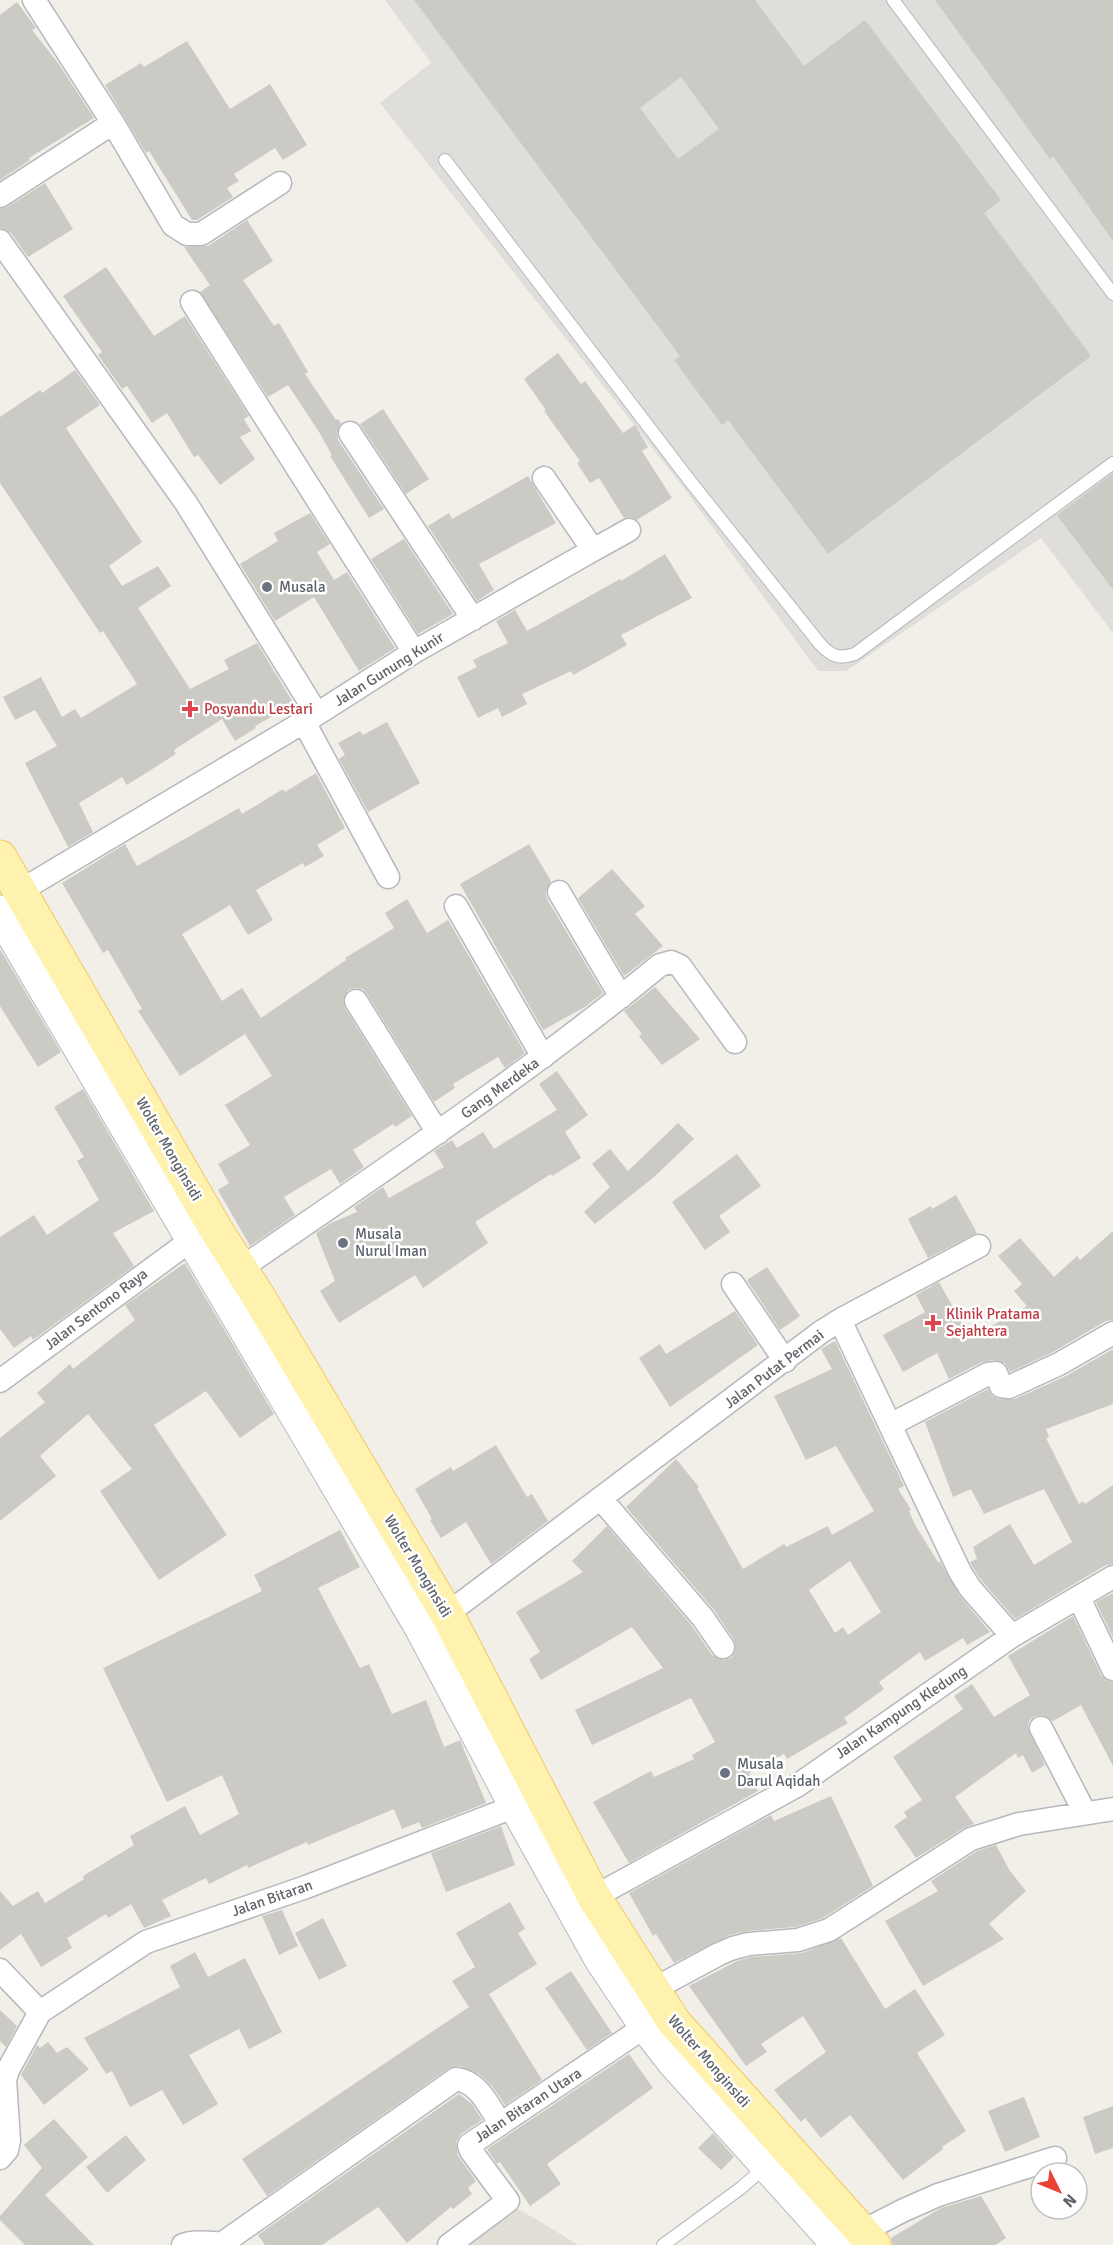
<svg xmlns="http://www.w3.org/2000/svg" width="1113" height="2245" viewBox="0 0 1113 2245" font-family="Signika,sans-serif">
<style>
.industrial{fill:#e0deda}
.education{fill:#e1ded6}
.building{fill:#cccac5;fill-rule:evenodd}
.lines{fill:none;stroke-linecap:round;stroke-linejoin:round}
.service-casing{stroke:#b5b8bc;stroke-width:14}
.minor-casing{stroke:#b5b8bc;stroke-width:25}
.secondary-casing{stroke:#b6babf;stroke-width:35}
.primary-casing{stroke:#f2c960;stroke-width:35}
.service{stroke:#fff;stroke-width:12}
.minor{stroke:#fff;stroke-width:22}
.secondary{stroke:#fff;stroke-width:33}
.primary{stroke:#fff2af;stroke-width:33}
.worship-dot{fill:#6b7280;stroke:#fff;stroke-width:2}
.health-dot{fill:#e0444e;stroke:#fff;stroke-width:2}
.labels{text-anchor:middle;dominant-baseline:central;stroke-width:5;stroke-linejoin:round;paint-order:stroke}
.worship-label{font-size:15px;fill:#5b616d;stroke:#fff;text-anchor:start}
.street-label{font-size:15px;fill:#5f6368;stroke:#fff}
.health-label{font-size:15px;fill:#be3a42;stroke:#fff;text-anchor:start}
</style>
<rect width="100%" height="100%" fill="#f1efe8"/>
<path class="industrial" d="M385 0H1113V633L1041 538 846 671H818L680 483 380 103 431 63Z"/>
<path class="education" d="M510 2205 536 2219 578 2245H454Z"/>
<path class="building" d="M414 0H755L804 66 865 20 1001 200 984 213 1091 356 828 554 728 420 722 425 674 360 680 356ZM681 77 719 129 678 159 640 108Z
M935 0H1113V241L1053 156 1050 159Z
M17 2 36 28 32 30 58 63 94 118 29 158 30 160 0 180V15Z
M187 41 230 109 270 84 307 145 283 160 275 148 234 174 239 181 227 188 233 197 197 220H192L149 151 146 153 105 85 141 63 144 67Z
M45 183 73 229 28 257 11 233 0 228V209L7 207Z
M247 220 273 261 243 280 274 326 279 323 308 372 305 374 336 420 338 419 341 423 337 433 338 440 384 509 369 518 330 456 332 455 319 432 288 385 268 397 200 292 210 285 184 247 208 246Z
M106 267 154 336 185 316 249 416 244 419 251 431 240 437 255 459 220 485 198 455 194 457 167 413 152 423 127 386 122 389 98 355 102 352 63 296Z
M558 353 581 384 585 381 623 433 635 425 648 447 642 451 672 498 637 520 630 517 624 518 599 478 590 483 577 463 580 461 544 411 546 410 524 379Z
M75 370 100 405 66 428 142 542 109 566 122 586 158 566 171 586 138 608 190 689 229 669 224 660 257 643 294 704 255 726 256 728 235 741 222 719 174 750 176 754 127 785 122 777 79 803 93 832 68 847 25 763 57 746 35 710 15 720 3 697 41 677 62 717 75 709 81 718 137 684 103 631 100 633 0 483V417L40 390 42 393Z
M383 409 429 479 406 494 360 424Z
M1113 473V590L1057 515Z
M528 476 556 523 479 564 494 590 477 601 428 526 449 513 452 519Z
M310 513 330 544 317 552 334 580 347 572 395 648 359 671 314 597 275 621 240 564 278 541 274 533Z
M404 539 453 614 418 634 371 559Z
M665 554 692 598 621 635 627 645 604 658 573 675 571 671 522 694 527 704 502 717 498 708 478 718 457 677 477 667 473 660 508 643 496 621 515 610 527 631 620 579 621 581Z
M387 722 420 783 368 812 339 759 345 755 338 743 360 731 363 735Z
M316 773 345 828 317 845 324 856 305 867 303 863 256 890 273 920 248 935 230 905 182 934 222 1001 242 988 261 1018 346 960 345 958 394 928 385 913 407 899 427 933 448 920 525 1053 505 1068 498 1057 453 1084 455 1088 434 1102 367 994 363 989 356 988 348 990 343 1001 345 1008 412 1116 395 1127 393 1124 353 1150 364 1167 340 1184 331 1169 284 1197 295 1215 250 1246 218 1190 229 1183 218 1164 250 1145 225 1105 272 1076 245 1034 180 1076 138 1011 142 1009 108 950 103 953 62 883 125 844 137 866 239 808 242 814 283 789 285 792Z
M529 844 551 881 546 892 547 899 603 993 585 1007 543 1030 460 884Z
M612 869 645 906 635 914 663 946 624 976 578 898Z
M0 949 61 1052 38 1067 0 1006Z
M655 987 700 1039 662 1065 639 1036 642 1034 624 1011Z
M557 1071 588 1115 565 1132 581 1158 552 1176 551 1174 475 1222 488 1243 423 1288 415 1275 339 1323 320 1291 335 1281 316 1233 331 1223 357 1212 354 1207 383 1187 389 1198 444 1167 434 1151 452 1140 457 1148 483 1132 494 1149 557 1110 539 1084Z
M83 1089 154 1211 113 1233 134 1266 33 1340 31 1336 14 1348 0 1329V1237L34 1215 47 1235 99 1200 77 1161 84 1157 54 1107Z
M678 1123 694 1139 654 1177 595 1224 584 1212 610 1187 592 1164 610 1149 628 1171Z
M737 1154 761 1186 719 1216 730 1232 705 1250 672 1202Z
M956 1195 977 1233 928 1258 908 1219 931 1206 932 1209Z
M1113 1231V1320L1106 1321 1053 1352 1010 1372 1005 1363 994 1360 982 1362 949 1379 937 1353 903 1372 883 1335 925 1312 916 1295 939 1282 970 1338 1027 1306 1014 1291 1022 1284 998 1256 1020 1238 1054 1277 1077 1256 1080 1260Z
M185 1263 274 1414 240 1438 206 1391 154 1425 227 1535 159 1580 100 1491 132 1469 88 1414 40 1456 56 1476 0 1521V1438L45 1402 37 1393 70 1364 73 1369 135 1320 125 1305Z
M767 1267 800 1316 780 1330 747 1280Z
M735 1311 758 1345 670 1407 639 1358 660 1344 666 1354Z
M835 1341 904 1486 898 1489 911 1510 909 1511 915 1525 938 1562 940 1561 959 1595 990 1632 967 1645 963 1638 925 1661 920 1652 879 1682 884 1689 844 1718 848 1723 787 1759 784 1754 749 1773 758 1791 629 1863 593 1802 651 1771 654 1777 694 1759 692 1755 715 1742 691 1698 592 1745 575 1710 663 1668 632 1627 541 1680 529 1659 540 1652 516 1612 583 1572 572 1561 607 1526 692 1626 712 1655 723 1660 731 1658 735 1652 734 1640 714 1610 626 1507 676 1459 699 1487 697 1488 743 1569 784 1544 786 1547 828 1526 832 1535 874 1511 836 1446 806 1460 774 1396 832 1369 821 1349ZM850 1561 881 1612 848 1635 843 1627 835 1633 809 1590Z
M1113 1349V1404L1046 1429 1049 1437 1046 1438 1079 1504 1083 1501 1085 1504 1113 1485V1564L1106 1565 1015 1619 981 1580 972 1566 970 1562 977 1559 973 1547 1010 1524 1034 1565 1072 1542 1044 1489 984 1514 971 1489 953 1497 925 1422 988 1389 992 1396 999 1399H1015L1066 1376Z
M496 1445 527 1497 532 1494 548 1521 491 1564 466 1522 441 1538 430 1520 432 1519 415 1489 451 1467 453 1471Z
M340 1530 360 1567 318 1588 360 1668 369 1664 392 1714 426 1700 444 1747 460 1740 486 1803 422 1828 419 1822 402 1829 394 1809 308 1845 307 1842 248 1868 247 1865 209 1884 206 1878 162 1900 171 1916 144 1928 131 1904 108 1918 106 1914 67 1938 72 1948 41 1967 21 1934 0 1950V1891L13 1906 38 1891 45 1903 84 1879 83 1876 134 1845 130 1836 185 1806 200 1835 239 1814 222 1775 167 1802 103 1668 262 1591 254 1575Z
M1113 1593V1638L1096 1602Z
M1073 1616 1101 1675 1106 1680 1113 1682V1766L1081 1705 1053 1721 1042 1715 1035 1716 1029 1721 1028 1728 1045 1765 1032 1773 1023 1755 1018 1758 1016 1753 955 1797 974 1824 964 1828 916 1858 894 1826 907 1817 904 1812 922 1800 893 1757 963 1709 954 1696 972 1684 994 1717 1030 1695 1008 1656Z
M831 1796 873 1886 823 1918 795 1927 748 1931 730 1935 674 1963 656 1934 653 1936 629 1893 771 1815 774 1821Z
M501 1826 515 1865 446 1892 431 1853Z
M996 1845 1010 1871 1026 1891 989 1924 1004 1939 923 1986 885 1921 938 1891 931 1881 977 1851Z
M510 1902 525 1929 518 1933 537 1964 489 1994 542 2080 505 2105 492 2086 479 2074 459 2066 449 2068 267 2196 242 2159 469 2007 452 1981 475 1967 456 1933Z
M282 1910 298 1946 279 1955 262 1916Z
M323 1918 347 1966 319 1980 295 1933Z
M841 1938 885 2009 915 1989 945 2035 917 2053 966 2131 942 2147 943 2149 903 2180 850 2115 821 2138 805 2118 801 2122 774 2090 826 2052 803 2016 761 2044 767 2052 746 2066 689 1986 737 1961 751 1957 802 1953Z
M195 1952 208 1977 245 1958 282 2032 249 2049 239 2029 189 2055 218 2104 183 2125 162 2090 130 2107 112 2071 106 2074 84 2038 180 1987 170 1966Z
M571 1971 612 2033 587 2050 545 1988Z
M0 2010 17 2026 6 2047 0 2041Z
M48 2042 57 2053 67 2047 89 2069 44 2105 21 2075 37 2045 40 2048Z
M629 2054 653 2088 547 2164 561 2184 530 2206 500 2162 497 2164 487 2149Z
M459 2094 472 2104 482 2120 461 2134 456 2141 458 2156 476 2181 468 2188 472 2194 453 2209 451 2207 407 2243 378 2207 322 2245H265L258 2235Z
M1024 2097 1040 2137 1005 2152 988 2111Z
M1113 2106V2148L1095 2154 1083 2117Z
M54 2119 88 2157 45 2195 94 2245H25L0 2220V2216L42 2168 24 2145Z
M713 2133 734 2157 721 2170 698 2148Z
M126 2135 146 2160 107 2193 86 2167Z
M981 2196 1006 2238 995 2245H892L891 2238 941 2208Z"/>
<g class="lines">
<g class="service-casing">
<path id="service" d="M893 0 1113 294
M445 160 690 481 820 644C832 657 839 659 855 654L1113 463
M663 2245 741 2188 765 2167"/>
</g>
<g class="minor-casing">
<path id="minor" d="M34 0 113 123 173 225 187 234H201L280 183
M0 196 113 123
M0 241 186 503 317 714
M192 302 414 652
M350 433 473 619
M593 550 629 530
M304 722 388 877
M20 891 317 714 414 652 593 550 544 478
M559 892 621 997
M456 906 543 1057
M356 1001 438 1133
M240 1269C382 1171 526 1075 660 965L671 962 680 966 735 1042
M733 1284 785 1361
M840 1320 979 1246
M0 1381 194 1238
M890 1425 988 1374 996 1373 1001 1386 1009 1387 1059 1364 1113 1333
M601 1499 703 1618 723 1647
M1079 1598 1113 1669
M447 1614 821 1332 840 1320 960 1572 970 1588 1012 1636
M1041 1728 1085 1813
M594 1897 798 1785 1012 1636 1113 1577
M0 1970 40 2012
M652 1990 719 1954 733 1948 749 1944 798 1940 829 1930 971 1839 1019 1824 1113 1809
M0 2158 7 2150 9 2140 5 2080 8 2070 40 2012 146 1942 306 1887 516 1806
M863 2231 904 2210 938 2195 1055 2158
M183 2245C196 2240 209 2244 223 2243L456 2079C479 2082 488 2105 500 2123
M449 2245 508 2201 471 2151 469 2145 646 2026"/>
</g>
<g class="secondary-casing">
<path id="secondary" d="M0 912 421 1627 516 1806 601 1959 646 2026 673 2061 839 2245"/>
</g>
<g class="primary-casing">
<path id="primary" d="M0 857 215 1228 258 1296 447 1614 594 1897 674 2022 874 2245"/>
</g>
<use href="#service" class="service"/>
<use href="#minor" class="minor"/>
<use href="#secondary" class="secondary"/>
<use href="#primary" class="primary"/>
</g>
<g class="worship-dot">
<circle cx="267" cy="587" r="6"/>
<circle cx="343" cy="1243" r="6"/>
<circle cx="725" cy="1773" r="6"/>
</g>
<g class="health-dot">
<path d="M187 700h6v6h6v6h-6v6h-6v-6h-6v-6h6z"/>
<path d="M930 1314h6v6h6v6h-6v6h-6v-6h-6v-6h6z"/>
</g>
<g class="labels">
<g class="worship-label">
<text x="279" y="587">Musala</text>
<text x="355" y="1234">Musala<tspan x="355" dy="17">Nurul Iman</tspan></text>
<text x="737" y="1764">Musala<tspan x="737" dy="17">Darul Aqidah</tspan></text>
</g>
<g class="street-label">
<text transform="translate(389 669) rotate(-32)">Jalan Gunung Kunir</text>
<text transform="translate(500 1088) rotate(-36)">Gang Merdeka</text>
<text transform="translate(169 1149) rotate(60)">Wolter Monginsidi</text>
<text transform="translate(96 1309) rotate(-37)">Jalan Sentono Raya</text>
<text transform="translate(774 1369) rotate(-37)">Jalan Putat Permai</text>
<text transform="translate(418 1566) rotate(59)">Wolter Monginsidi</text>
<text transform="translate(901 1712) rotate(-34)">Jalan Kampung Kledung</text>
<text transform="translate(272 1898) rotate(-19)">Jalan Bitaran</text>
<text transform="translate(709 2061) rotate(49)">Wolter Monginsidi</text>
<text transform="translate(528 2105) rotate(-33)">Jalan Bitaran Utara</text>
</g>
<g class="health-label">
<text x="204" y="709">Posyandu Lestari</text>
<text x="946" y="1314">Klinik Pratama<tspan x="946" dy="17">Sejahtera</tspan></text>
</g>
</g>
<g transform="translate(1059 2191) rotate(133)"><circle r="28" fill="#ffffff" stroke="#bfc1c3" stroke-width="1.5"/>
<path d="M0-4.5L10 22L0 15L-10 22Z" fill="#ea4335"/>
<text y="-9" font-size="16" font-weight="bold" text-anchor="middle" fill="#5f6368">N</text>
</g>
</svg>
